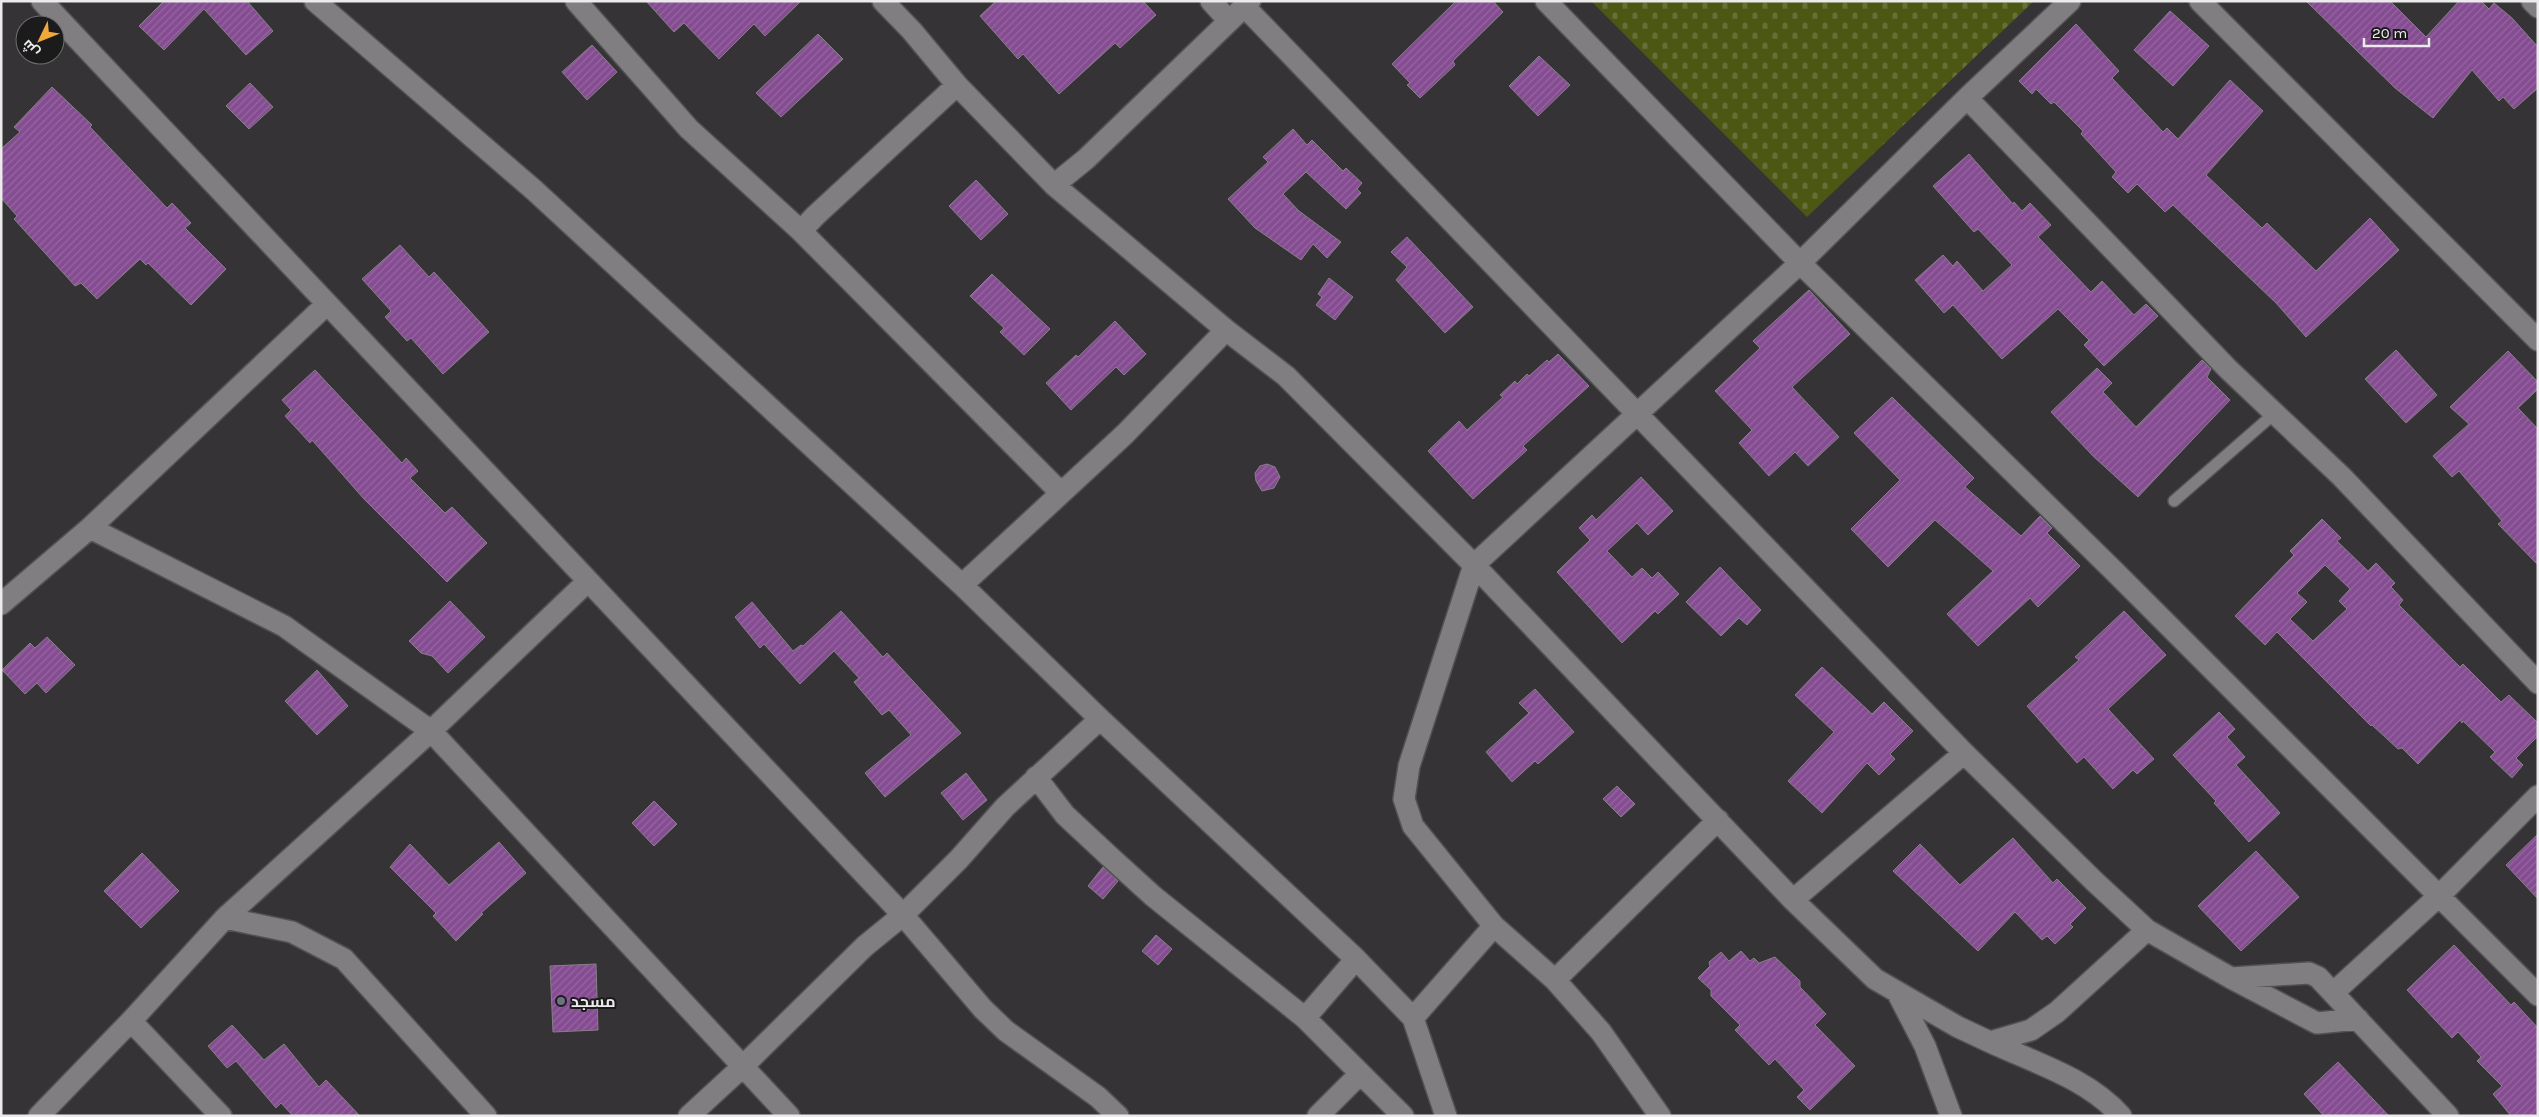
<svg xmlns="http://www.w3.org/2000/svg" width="2539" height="1117" viewBox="0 0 2539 1117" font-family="Karla,Cairo,sans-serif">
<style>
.cemetery{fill:url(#cemetery-stones)}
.building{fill:url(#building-hatch);stroke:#848285;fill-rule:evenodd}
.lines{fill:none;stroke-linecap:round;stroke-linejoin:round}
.service-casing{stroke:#525153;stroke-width:14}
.minor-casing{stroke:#525153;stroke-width:24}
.service{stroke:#807e80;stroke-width:11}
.minor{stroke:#807e80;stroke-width:21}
.worship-dot{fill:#6b7280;stroke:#1c1b1c;stroke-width:2}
.labels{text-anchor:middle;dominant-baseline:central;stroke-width:4;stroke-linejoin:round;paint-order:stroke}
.poi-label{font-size:16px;font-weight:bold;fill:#ecebec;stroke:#1c1b1c;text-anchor:start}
</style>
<defs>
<pattern id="cemetery-stones" width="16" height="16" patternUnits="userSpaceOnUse" patternTransform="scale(1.25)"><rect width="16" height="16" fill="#4c5714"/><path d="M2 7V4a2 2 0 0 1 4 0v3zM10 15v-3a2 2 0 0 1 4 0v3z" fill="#666f36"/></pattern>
<pattern id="building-hatch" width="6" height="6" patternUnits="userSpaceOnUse" patternTransform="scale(1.25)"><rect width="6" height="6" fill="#854c92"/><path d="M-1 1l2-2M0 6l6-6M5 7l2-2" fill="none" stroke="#9666a1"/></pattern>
</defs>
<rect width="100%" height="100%" fill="#353335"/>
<path class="cemetery" d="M1591 1H2034L1807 217Z"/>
<path class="building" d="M164 1H247L273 31 246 55 204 9 164 50 139 26Z
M646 1H801L765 36 754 24 719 59 684 23 674 32Z
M996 1H1143L1156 15 1120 48 1115 43 1059 94 1023 54 1018 59 980 16Z
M1456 1H1493L1503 12 1453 61 1455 65 1420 98 1407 85 1410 83 1392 64Z
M2306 1H2390L2426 37 2459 1H2481L2489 9 2494 3 2512 18 2538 47V88L2514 109 2503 97 2499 101 2472 70 2433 118 2395 88Z
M2170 11 2209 46 2173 86 2134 50Z
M2076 24 2119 71 2112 78 2163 132 2167 128 2178 139 2230 80 2263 111 2206 175 2262 228 2267 223 2316 271 2370 218 2399 250 2306 337 2276 303 2173 205 2165 212 2137 184 2128 193 2112 177 2116 172 2081 134 2083 131 2054 102 2051 104 2036 89 2032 94 2019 81Z
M818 34 843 59 781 117 756 93Z
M592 45 617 72 587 100 562 72Z
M1539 56 1570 85 1538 116 1509 86Z
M250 83 273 107 249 129 226 106Z
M52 87 92 125 90 127 167 208 172 203 191 223 185 228 226 269 191 305 148 263 146 265 140 259 97 299 81 283 75 286 14 219 17 216 1 198V149L20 132 14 127Z
M1293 129 1307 145 1312 140 1343 171 1346 168 1362 183 1357 189 1361 193 1346 209 1306 172 1283 194 1299 211 1341 242 1327 258 1313 244 1301 260 1255 228 1228 199 1268 162 1263 157Z
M1969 154 2013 204 2014 202 2022 211 2030 203 2051 225 2038 237 2091 292 2102 281 2134 315 2146 304 2158 316 2104 366 2084 345 2089 340 2058 309 2002 359 1953 305 1944 313 1915 280 1943 255 1953 266 1957 261 1983 291 2012 265 1978 229 1974 232 1933 186Z
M976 180 1008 214 981 240 949 206Z
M1407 237 1473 307 1445 333 1396 280 1407 267 1391 252Z
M400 245 429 277 434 272 489 332 443 374 411 338 407 341 385 317 391 311 362 279Z
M992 274 1050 329 1024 355 1000 332 1004 328 970 296Z
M1329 278 1353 297 1335 320 1316 305 1322 297 1318 294Z
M1809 290 1850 334 1792 387 1839 437 1808 466 1795 452 1769 476 1739 443 1752 430 1715 391 1760 348 1753 341Z
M1115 321 1146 354 1124 375 1116 367 1071 410 1046 383 1076 355 1078 357Z
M2396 350 2437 395 2406 423 2365 379Z
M2508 351 2538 382V389L2518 408 2538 429V565L2498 524 2502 521 2459 471 2452 477 2433 456 2469 424 2450 407Z
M1558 354 1589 386 1523 446 1527 450 1473 499 1428 451 1459 421 1467 430 1503 397 1500 395 1515 381 1517 384 1527 374 1529 376 1547 360 1549 362Z
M2202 360 2211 369 2207 377 2230 400 2138 497 2094 457 2051 412 2097 368 2112 383 2103 392 2136 427Z
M315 370 402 463 406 458 418 471 410 478 445 513 452 507 487 543 447 582 364 499 312 440 310 443 285 416 291 410 282 400Z
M1892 397 1974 478 1965 487 2021 536 2040 516 2052 528 2047 533 2080 566 2038 607 2030 598 1978 646 1947 614 1993 571 1935 520 1888 567 1851 529 1900 480 1854 433Z
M1267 464 1275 467 1280 477 1274 488 1262 491 1256 481 1255 473 1260 466Z
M1641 477 1673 511 1648 535 1637 523 1607 551 1632 577 1642 568 1652 578 1658 572 1679 594 1658 614 1655 611 1622 643 1557 572 1590 540 1579 528 1592 515 1596 520Z
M2322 519 2341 538 2337 541 2368 571 2376 563 2395 583 2391 587 2403 600 2399 605 2460 667 2463 664 2501 702 2509 695 2538 723V736L2516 758 2523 765 2512 778 2490 757 2495 752 2463 721 2462 723 2460 720 2418 764 2402 748 2398 749 2372 725 2371 726 2277 632 2265 645 2235 616 2294 555 2290 551ZM2325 565 2350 589 2339 601 2347 609 2313 641 2290 619 2307 602 2297 593Z
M1720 567 1761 610 1747 625 1739 618 1721 636 1686 602Z
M450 601 485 637 448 673 432 656 421 653 409 641Z
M752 602 793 651 801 645 803 646 841 611 883 657 887 653 961 733 885 797 865 773 911 735 889 710 882 715 854 682 859 678 834 651 800 684 764 644 760 648 735 617Z
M2124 611 2166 655 2108 709 2154 759 2137 774 2133 770 2113 789 2084 757 2077 763 2027 706 2079 660 2075 657Z
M47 637 75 665 46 693 37 683 25 694 2 670 30 643 35 648Z
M1822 667 1872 714 1884 702 1913 731 1890 754 1895 759 1879 775 1867 763 1822 813 1788 781 1834 732 1795 695Z
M317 670 348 706 317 735 285 701Z
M1535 689 1574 732 1538 764 1535 761 1512 782 1486 752 1529 713 1519 703Z
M2219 712 2235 729 2227 737 2245 757 2236 765 2280 813 2249 842 2214 803 2216 801 2173 755Z
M966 773 987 800 963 820 941 793Z
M1617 786 1635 804 1621 817 1603 799Z
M654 801 677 824 654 846 632 823Z
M2538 834V899L2506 865Z
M2013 838 2053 883 2057 879 2086 908 2070 924 2073 927 2055 944 2047 936 2042 940 2015 912 1978 951 1893 871 1920 844 1960 885Z
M499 842 526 873 481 913 483 914 456 941 433 916 436 913 390 867 410 844 449 885Z
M2256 851 2299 897 2241 951 2198 906Z
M142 853 179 891 141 928 104 891Z
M1103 867 1118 881 1103 899 1088 886Z
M1156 935 1172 949 1158 965 1142 951Z
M2454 945 2511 1005 2514 1002 2538 1028V1116H2511L2493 1094 2502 1086 2477 1061 2481 1057 2458 1032 2452 1038 2407 990Z
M1741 951 1750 961 1754 958 1759 963 1775 957 1800 981V987L1826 1014 1815 1025 1855 1066 1810 1110 1797 1097 1804 1090 1775 1059 1769 1065 1735 1030 1740 1025 1711 996V990L1698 978 1710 966 1709 962 1721 952 1729 961Z
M596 964 598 1030 553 1032 550 966Z
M232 1025 264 1060 284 1044 319 1087 326 1080 360 1116H293L281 1103 276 1108 236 1061 227 1068 208 1046Z
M2338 1062 2389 1116H2324L2304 1094Z"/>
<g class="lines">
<g class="service-casing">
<path id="service" d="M2174 501 2275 413"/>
</g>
<g class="minor-casing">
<path id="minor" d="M42 1 903 915 983 1009 1006 1031 1098 1097 1118 1116
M315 1 534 190 962 585 1100 719 1356 959 1413 1018 1446 1116
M576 1 689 129 801 231
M883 1 912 31 957 85 1054 185 1226 330
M1211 1 1229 21
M1546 1 1800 263 2113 570 2538 995
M2200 1 2538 340
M2532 1 2538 7
M1244 6 1964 753 2094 881 2147 930
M957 85 815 216 801 231 1061 493
M1967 98 2228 369 2342 477 2538 683
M1054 185 1086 159 1250 1
M90 528 284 626 431 731 789 1116
M962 585 1125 434 1226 330 1286 376 1474 565 1793 900 1875 979 1958 1027 1990 1042 2031 1030 2057 1012 2147 930 2231 978 2309 973 2318 977 2448 1116
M1 604 90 528 327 304
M1036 777 1065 815 1109 856 1153 896 1305 1018 1403 1116
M1793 900 1964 753
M225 918 292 932 344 959 486 1116
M1494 926 1555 980 1601 1032 1660 1116
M2231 978 2317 1023 2358 1019
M1555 980 1718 820
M1897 992 1925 1046 1951 1116
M2333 993 2440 895 2538 796
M1305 1018 1356 959
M1413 1018 1494 926 1413 826 1404 799 1409 766 1474 565 1800 263 1967 98 2070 1
M131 1021 221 1116
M1990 1042C2035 1063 2087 1078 2121 1116
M39 1116 131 1021 225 918 431 731 588 581
M689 1116 739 1070 865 946 903 915 959 859 1005 807 1100 719
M1318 1116 1360 1074"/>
</g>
<use href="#service" class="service"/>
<use href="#minor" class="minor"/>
</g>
<circle class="worship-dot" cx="561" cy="1001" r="5"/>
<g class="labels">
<g class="poi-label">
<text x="571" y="1001">مسجد</text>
</g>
</g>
<rect width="2539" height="1117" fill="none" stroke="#ecebec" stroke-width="5"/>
<g transform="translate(40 40) rotate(227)"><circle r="24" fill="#1c1b1c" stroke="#6f6e6f"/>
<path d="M0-4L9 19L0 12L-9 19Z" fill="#eea83c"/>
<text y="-8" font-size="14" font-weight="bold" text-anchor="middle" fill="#ecebec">ش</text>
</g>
<path d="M2364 38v8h65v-8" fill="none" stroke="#ecebec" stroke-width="2.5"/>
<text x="2372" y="38" font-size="15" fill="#ecebec" stroke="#1c1b1c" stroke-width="4" paint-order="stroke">20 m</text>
</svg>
